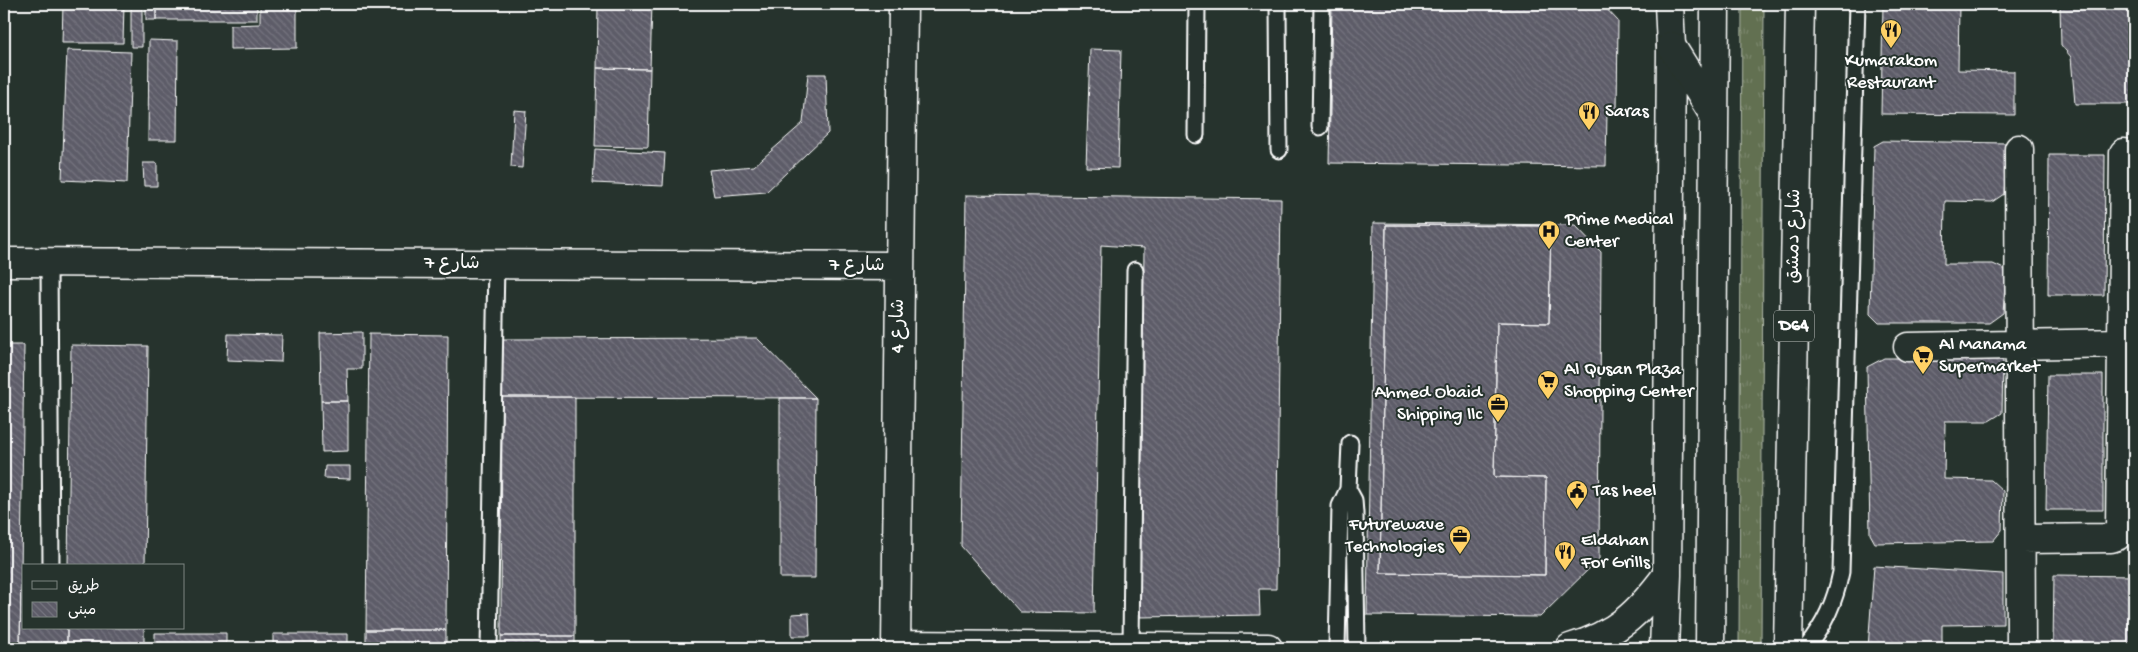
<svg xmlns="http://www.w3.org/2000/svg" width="2138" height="652" viewBox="0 0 2138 652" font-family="'Gochi Hand','Playpen Sans Arabic',sans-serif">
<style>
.grass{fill:url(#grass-tufts);stroke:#b0b8a8}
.building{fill:url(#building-back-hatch);stroke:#fff;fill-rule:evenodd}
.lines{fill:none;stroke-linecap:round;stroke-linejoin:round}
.lane-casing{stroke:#fff;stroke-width:19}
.street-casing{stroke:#fff;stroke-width:31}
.primary-casing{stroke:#fff;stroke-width:31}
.lane{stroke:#26332d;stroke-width:15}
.street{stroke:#26332d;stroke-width:28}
.primary{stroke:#26332d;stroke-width:28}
.labels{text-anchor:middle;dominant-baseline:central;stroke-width:4;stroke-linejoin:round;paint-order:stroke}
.shield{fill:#26332d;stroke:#bec2c0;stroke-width:1}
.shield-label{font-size:18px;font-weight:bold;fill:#fff}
.poi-label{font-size:19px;fill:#fff;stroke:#26332d;text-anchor:start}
.street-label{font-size:19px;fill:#fff;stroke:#26332d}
</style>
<defs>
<pattern id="grass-tufts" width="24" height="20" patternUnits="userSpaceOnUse" patternTransform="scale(1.25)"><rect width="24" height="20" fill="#627051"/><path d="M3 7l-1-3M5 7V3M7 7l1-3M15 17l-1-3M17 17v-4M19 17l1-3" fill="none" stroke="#7a856b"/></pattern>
<pattern id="building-back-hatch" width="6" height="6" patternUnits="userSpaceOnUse" patternTransform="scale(1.25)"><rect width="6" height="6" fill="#5d5c68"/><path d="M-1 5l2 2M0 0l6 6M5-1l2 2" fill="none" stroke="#75747f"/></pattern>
</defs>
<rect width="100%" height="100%" fill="#26332d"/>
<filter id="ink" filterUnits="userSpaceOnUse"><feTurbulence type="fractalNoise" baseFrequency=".02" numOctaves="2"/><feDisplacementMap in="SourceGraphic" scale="10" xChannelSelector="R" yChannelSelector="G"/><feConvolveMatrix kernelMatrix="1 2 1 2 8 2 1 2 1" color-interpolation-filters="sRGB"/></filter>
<g filter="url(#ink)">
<path class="grass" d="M1742 4H1764L1761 648H1739Z"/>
<path class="building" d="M63 4H124L123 43H62Z
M131 4H142V47H131Z
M146 4H156V20H146Z
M156 4H257V20H156Z
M260 4H297V48L230 49V25L260 24Z
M598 4H652L650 69 597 68Z
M1332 4H1602L1618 21 1617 112H1607L1606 166 1329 163Z
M1883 4H1959L1958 70 2014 71V115L1881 114Z
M2060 4H2134V104H2075L2071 57 2061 45Z
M149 40 178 41 177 140H148Z
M1090 49 1121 50 1118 168 1086 167Z
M67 50 131 52 127 183 62 180Z
M597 68 650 69 648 147 595 146Z
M808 74H826L828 133 766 192 714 196 709 170 754 166 803 123Z
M514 110 526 111 522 168 511 167Z
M1883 141 2007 143 2004 194 1992 202 1945 201 1944 264H1993L2006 270 2003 313 1989 323H1879L1870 314 1874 146Z
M595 149 665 153 663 186 593 183Z
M2049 155H2105L2104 295H2048Z
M143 163H157V186H144Z
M966 195 1281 199 1276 589H1259L1260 615 1140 617 1144 248 1101 245 1094 613 1020 612 961 546Z
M1373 223 1575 225 1601 252 1599 559 1540 617 1367 615ZM1386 225 1551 226 1549 323 1497 322 1494 477 1546 478 1545 575 1380 573Z
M1386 225 1551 226 1549 323 1497 322 1494 477 1546 478 1545 575 1380 573Z
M362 332V369H347L348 401H321L320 333Z
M228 334 282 335 281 362 227 360Z
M369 334 448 335 446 630H366Z
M757 338 816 398 502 397 503 339Z
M4 345H24L20 648H4Z
M71 345 148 346 145 566H68Z
M1884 358H1993L2003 361 2002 413 1989 421H1945L1944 479 1991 480 2003 491 2002 530 1993 541 1875 543 1870 534 1867 367Z
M2048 375H2103V510H2046Z
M502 397H575V636H501Z
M780 398H816L815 578H780Z
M321 401H348V451L322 452Z
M325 466H350V479L324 478Z
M1874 566 2003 574V624L1942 625V648H1868Z
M2054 575 2134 576V648H2053Z
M21 592H24V628H67V648H20Z
M809 613 810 636H792V614Z
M67 628H144V648H67Z
M366 630H446V648H366Z
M155 633H226V648H155Z
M273 634H348V648H273Z
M501 636H575V648H501Z"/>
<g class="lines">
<g class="lane-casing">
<path id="lane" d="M1278 4 1279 150
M1320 127 1322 4
M1196 135 1197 4
M49 262 51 566
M1350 443 1348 489 1354 500 1355 513 1357 648
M1131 647 1135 270
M489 648 496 264
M1337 648 1340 506 1348 489
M1806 648C1825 624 1835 602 1841 572L1857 4"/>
</g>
<g class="street-casing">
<path id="street" d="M2019 149 2021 648
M4 262 900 266
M1908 347 2121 343
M2021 539 2111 538 2117 536 2120 531 2124 153
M896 645 1268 648
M896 648 903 4
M1570 648C1617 634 1638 614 1667 575
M1664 648 1667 575 1671 46 1669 4"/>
</g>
<g class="primary-casing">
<path id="primary" d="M1671 46 1714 115
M1710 648 1715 4
M1788 648 1800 4"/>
</g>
<use href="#lane" class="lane"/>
<use href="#street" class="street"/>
<use href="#primary" class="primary"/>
</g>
</g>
<defs>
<g id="restaurant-pin" transform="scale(1.125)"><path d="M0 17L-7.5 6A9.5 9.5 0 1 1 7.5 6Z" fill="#ffd166" stroke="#26332d"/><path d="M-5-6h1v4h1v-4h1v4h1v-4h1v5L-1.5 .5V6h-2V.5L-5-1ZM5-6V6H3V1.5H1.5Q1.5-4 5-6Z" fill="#111"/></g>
<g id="hospital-pin" transform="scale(1.125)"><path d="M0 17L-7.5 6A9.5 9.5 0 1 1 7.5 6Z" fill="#ffd166" stroke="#26332d"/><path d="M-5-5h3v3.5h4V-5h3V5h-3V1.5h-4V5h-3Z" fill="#111"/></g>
<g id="supermarket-pin" transform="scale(1.125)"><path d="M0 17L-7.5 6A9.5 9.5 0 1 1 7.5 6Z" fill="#ffd166" stroke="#26332d"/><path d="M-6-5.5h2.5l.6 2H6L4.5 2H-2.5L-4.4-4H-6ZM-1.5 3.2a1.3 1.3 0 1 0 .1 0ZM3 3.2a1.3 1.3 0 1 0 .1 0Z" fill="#111"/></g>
<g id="office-pin" transform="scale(1.125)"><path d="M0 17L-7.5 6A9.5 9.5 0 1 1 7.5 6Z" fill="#ffd166" stroke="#26332d"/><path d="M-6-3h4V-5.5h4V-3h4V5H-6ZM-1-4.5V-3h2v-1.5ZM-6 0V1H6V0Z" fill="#111"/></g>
<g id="civic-pin" transform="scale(1.125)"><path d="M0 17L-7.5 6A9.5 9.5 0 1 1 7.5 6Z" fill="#ffd166" stroke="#26332d"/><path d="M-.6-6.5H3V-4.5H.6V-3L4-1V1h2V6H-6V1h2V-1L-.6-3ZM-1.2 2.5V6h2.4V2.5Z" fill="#111"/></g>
</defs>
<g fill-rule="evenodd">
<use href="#restaurant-pin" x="1891" y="30"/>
<use href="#restaurant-pin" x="1589" y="112"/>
<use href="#hospital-pin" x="1549" y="231"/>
<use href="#supermarket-pin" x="1923" y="356"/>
<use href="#supermarket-pin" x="1548" y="381"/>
<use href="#office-pin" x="1498" y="404"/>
<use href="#civic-pin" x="1577" y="491"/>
<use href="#office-pin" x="1460" y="536"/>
<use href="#restaurant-pin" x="1565" y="552"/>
</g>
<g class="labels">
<rect class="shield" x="1774" y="310.5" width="40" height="31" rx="4"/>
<g class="shield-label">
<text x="1794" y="326">D64</text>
</g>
<g class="poi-label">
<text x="1891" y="61" text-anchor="middle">Kumarakom<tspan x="1891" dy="22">Restaurant</tspan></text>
<text x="1605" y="112">Saras</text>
<text x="1565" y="220">Prime Medical<tspan x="1565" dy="22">Center</tspan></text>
<text x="1939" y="345">Al Manama<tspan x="1939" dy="22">Supermarket</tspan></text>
<text x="1564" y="370">Al Qusan Plaza<tspan x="1564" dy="22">Shopping Center</tspan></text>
<text x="1482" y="393" text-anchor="end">Ahmed Obaid<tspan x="1482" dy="22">Shipping llc</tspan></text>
<text x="1593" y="491">Tas heel</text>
<text x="1444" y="525" text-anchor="end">Futurewave<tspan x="1444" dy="22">Technologies</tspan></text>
<text x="1581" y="541">Eldahan<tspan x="1581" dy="22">For Grills</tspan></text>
</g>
<g class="street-label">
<text transform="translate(1795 236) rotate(-89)">شارع دمشق</text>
<text x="452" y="264">شارع 7</text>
<text x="857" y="266">شارع 7</text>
<text transform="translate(899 326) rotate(-89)">شارع 4</text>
</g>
</g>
<rect width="2138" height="652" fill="none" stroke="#26332d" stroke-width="20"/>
<rect x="10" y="10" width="2118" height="632" fill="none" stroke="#fff" stroke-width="2" filter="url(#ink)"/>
<rect x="22" y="564" width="162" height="65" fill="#26332d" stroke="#7d8581"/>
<rect x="32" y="581" width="25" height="8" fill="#26332d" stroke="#7d8581"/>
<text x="68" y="590" font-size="15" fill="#ffffff">طريق</text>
<rect x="32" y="602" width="25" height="15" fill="url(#building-back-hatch)" stroke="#7d8581"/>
<text x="68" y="614" font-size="15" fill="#ffffff">مبنى</text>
</svg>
